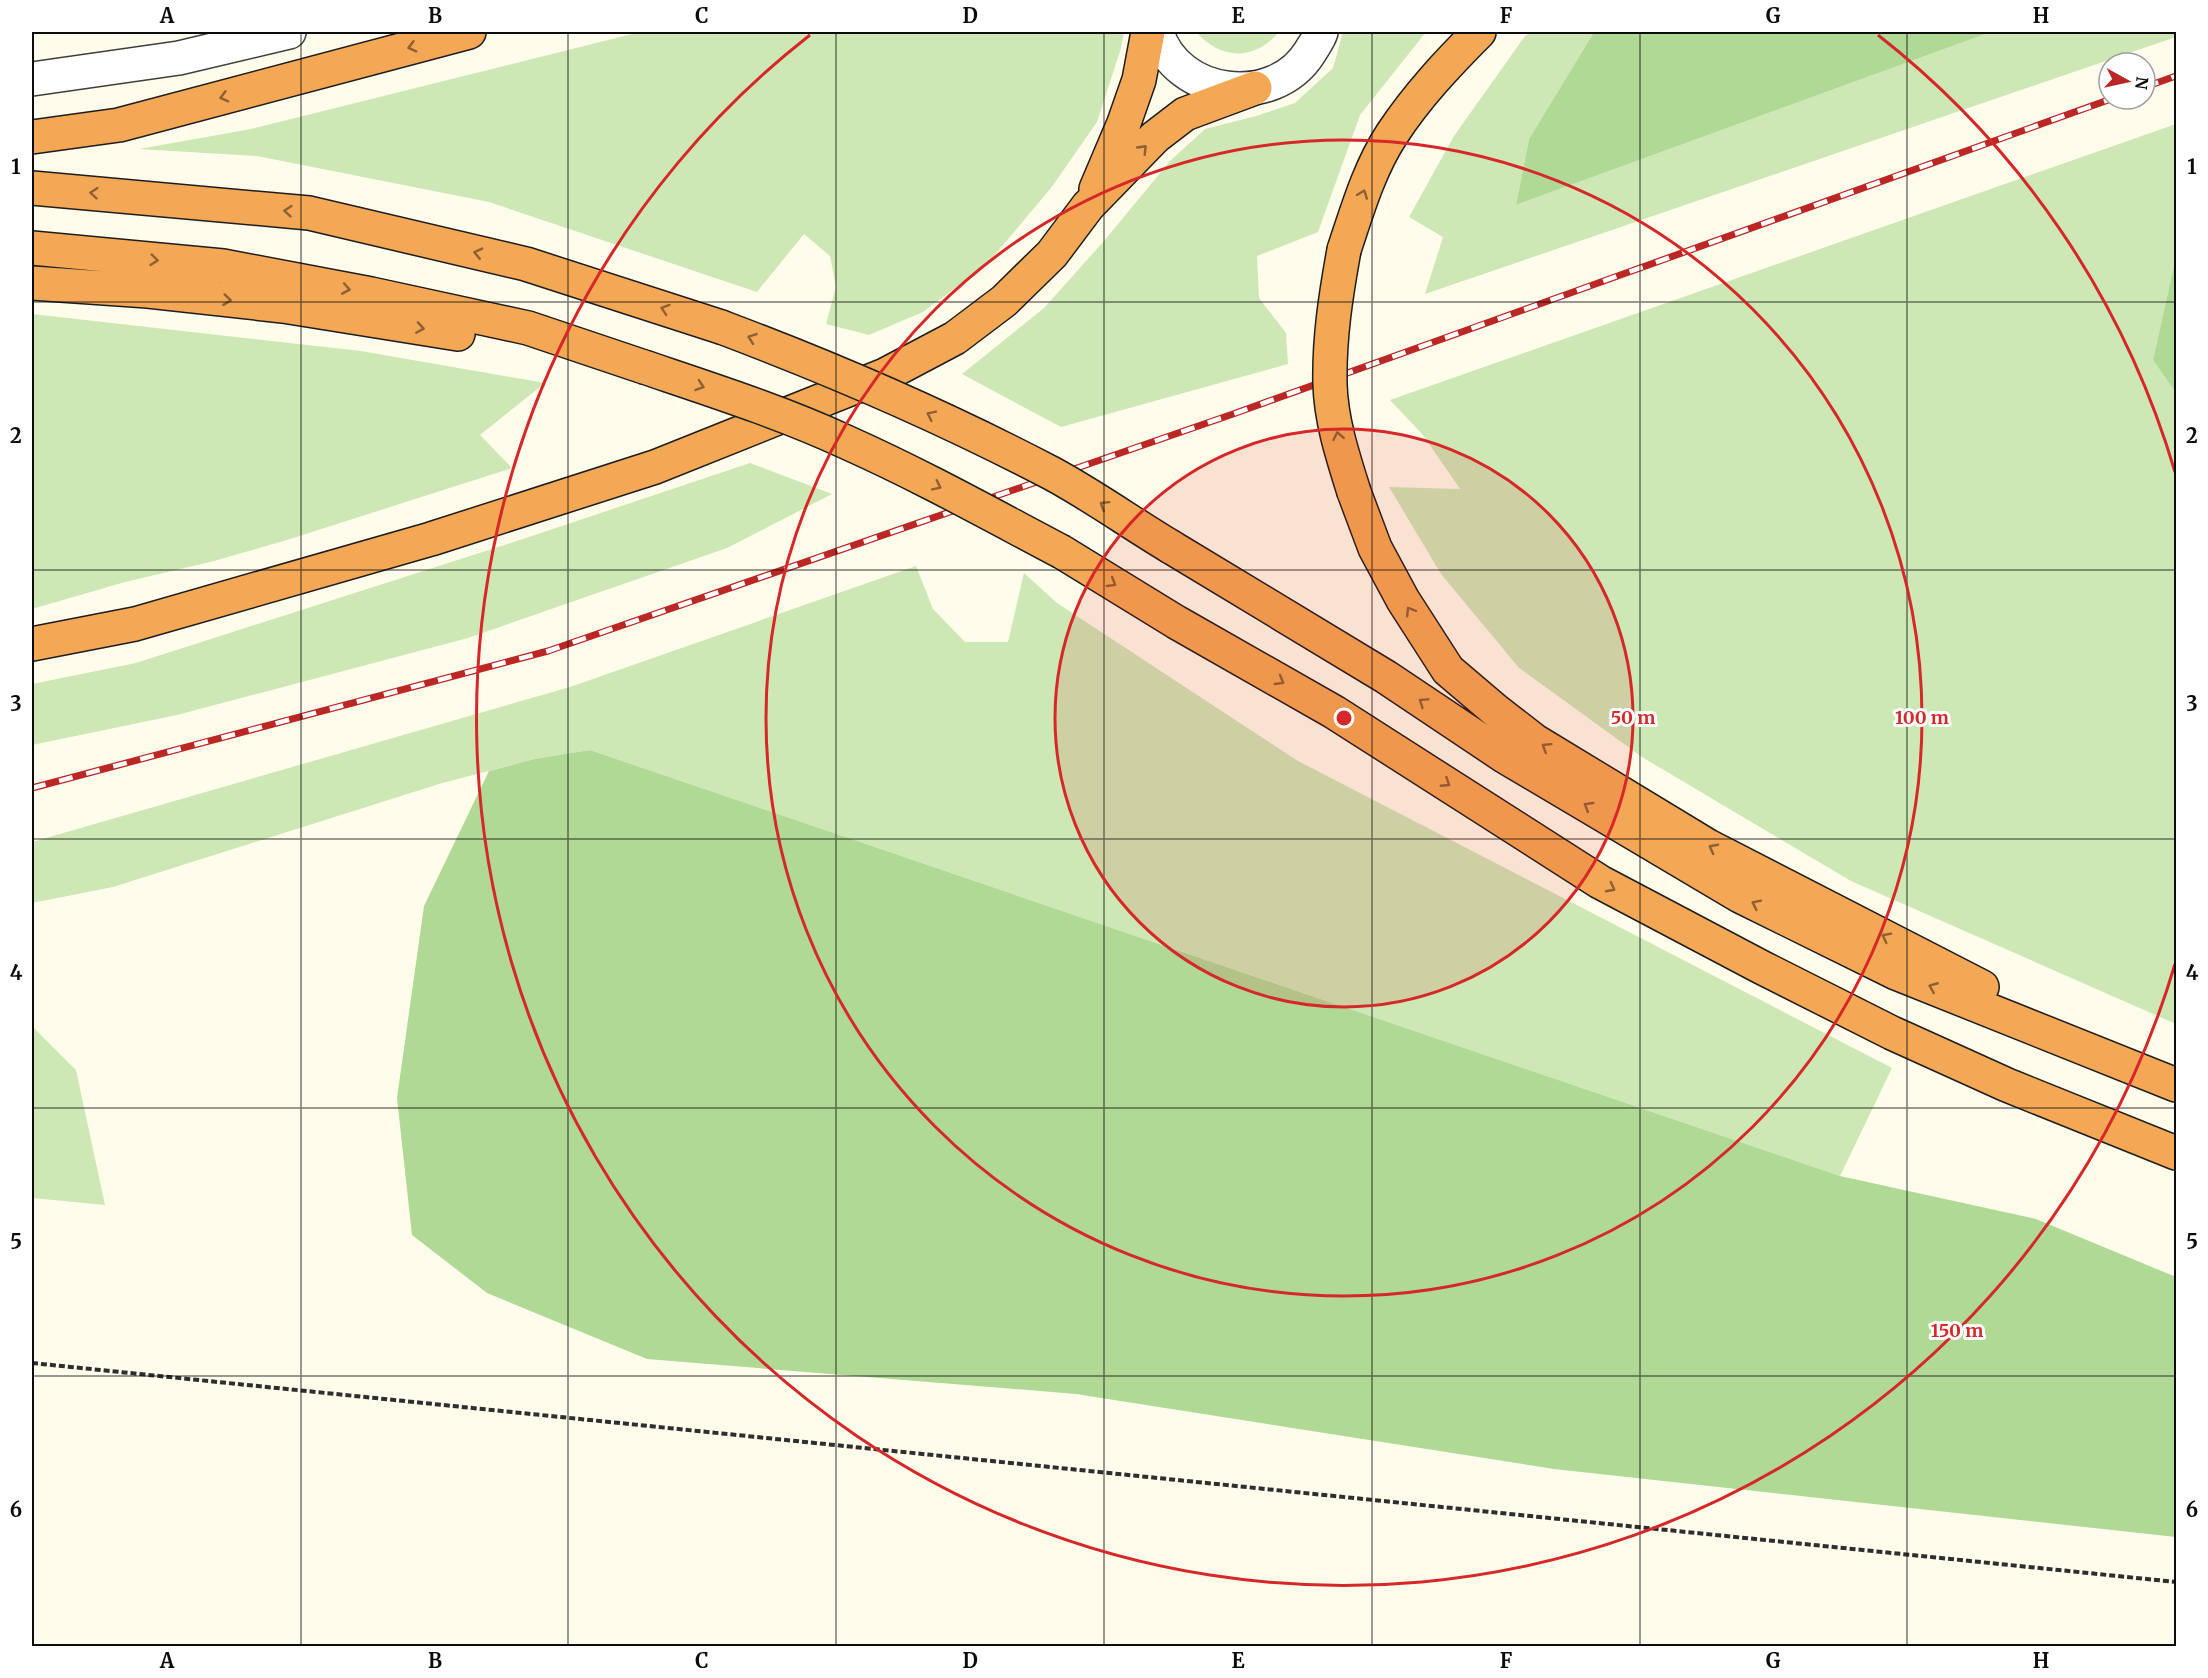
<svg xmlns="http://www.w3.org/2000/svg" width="2208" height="1678" viewBox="0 0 2208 1678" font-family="Merriweather,serif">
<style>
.green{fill:#cde8b5}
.forest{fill:#afd995}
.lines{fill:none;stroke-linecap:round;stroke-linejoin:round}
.minor-casing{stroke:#3f3f3f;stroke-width:36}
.highway-casing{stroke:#1d1d1d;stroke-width:36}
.path{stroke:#2e2e2e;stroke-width:4;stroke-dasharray:6 3;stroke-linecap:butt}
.minor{stroke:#fff;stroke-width:33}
.highway{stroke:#f4a754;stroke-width:33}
.rail-casing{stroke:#ba2725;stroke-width:7}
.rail{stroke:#fff;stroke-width:4.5;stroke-dasharray:14;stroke-linecap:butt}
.highway-bridge-casing{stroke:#1d1d1d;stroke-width:36;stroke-linecap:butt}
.highway-bridge{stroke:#f4a754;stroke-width:33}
.oneway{stroke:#8c6134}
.grid{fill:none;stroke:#0c0c0c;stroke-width:1.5;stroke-opacity:0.55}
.ring{fill:none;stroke:#d62828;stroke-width:3}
.centre{fill:#d62828;stroke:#fff;stroke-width:3}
.ring-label{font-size:18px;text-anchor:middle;font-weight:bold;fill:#d62828;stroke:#fff;stroke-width:6;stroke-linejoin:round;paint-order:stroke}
.neatline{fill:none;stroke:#0c0c0c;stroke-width:2}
.grid-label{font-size:20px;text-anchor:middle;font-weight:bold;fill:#0c0c0c}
</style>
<rect width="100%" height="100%" fill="#fffceb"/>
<path class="green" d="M640 32H1124L1121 48 1097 122 1051 188 987 264 923 312 869 335 826 324 836 287 830 256 804 234 757 292 489 202 257 156 139 149 251 129Z
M1196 32H1279C1254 61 1221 60 1196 32Z
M1343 32H1426L1360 115 1318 232 1257 256 1259 298 1286 333 1288 364 1061 427 962 374 1044 308 1104 241 1170 161 1205 129 1256 116 1295 103 1333 68Z
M1531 32H1594L1529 139 1516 205 1991 32H2176V37L1425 294 1443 237 1409 217 1454 136 1525 36Z
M2176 124V256L2153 360 2176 393V1024L1851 881 1642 757 1519 668 1441 574 1389 487 1460 489 1423 435 1390 400Z
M32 314 361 351 545 383 480 435 512 468 287 540 214 561 125 582 32 609Z
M750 463 832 494 727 548 468 638 177 715 32 745V684L136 663 523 539Z
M916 566 933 609 965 642H1008L1024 573 1057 603 1298 761 1892 1068 1840 1176 590 750 534 759 439 784 113 887 32 903V842L570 687Z
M32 1026 76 1070 105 1205 32 1198Z"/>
<path class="forest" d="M1594 32H1991L1516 205 1529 139Z
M2176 256V393L2153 360Z
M590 750 1840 1176 2036 1219 2176 1277V1537L1554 1469 1076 1394 647 1359 487 1293 412 1235 397 1098 424 906 489 771 534 759Z"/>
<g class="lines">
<g class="minor-casing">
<path id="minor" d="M1157 32C1176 97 1274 110 1310 52 1314 45 1319 39 1321 32
M32 79 179 58 289 32"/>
</g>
<g class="highway-casing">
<path id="highway" d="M32 137 119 125 469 32
M32 188 309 213 526 264 721 327
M1096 189 1124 123 1139 80 1148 32
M32 248 223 266 371 294 528 328 644 367
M1344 250C1357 211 1369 169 1392 134 1417 96 1447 64 1479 32
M32 283 148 291 283 306 458 334
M1354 492 1375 548 1403 600 1448 670 1495 710 1535 741 1708 846 1982 987
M1171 547 1386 677 1504 756 1740 896 1896 973 2176 1085
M1062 552 1176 622 1334 712 1600 882 1761 967 1892 1033 2007 1085 2176 1153
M32 644 135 624 431 539 655 467 885 375 955 338 1004 301 1052 254 1088 206 1155 137 1185 114 1255 88"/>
</g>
<path class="path" d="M32 1363 2176 1582"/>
<use href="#minor" class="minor"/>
<use href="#highway" class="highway"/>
<g class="rail-casing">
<path id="rail" d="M2145 87 2176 76
M32 788 548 651 1233 414 2111 99"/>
</g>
<use href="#rail" class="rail"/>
<g class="highway-bridge-casing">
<path id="highway-bridge" d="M1344 250C1336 294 1329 338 1330 384 1331 421 1343 457 1354 492
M721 327C833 369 944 417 1051 473 1092 495 1131 523 1171 547
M644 367C712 390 781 412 846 442 920 475 990 514 1062 552"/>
</g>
<use href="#highway-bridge" class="highway-bridge"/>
</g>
<defs><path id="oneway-chevron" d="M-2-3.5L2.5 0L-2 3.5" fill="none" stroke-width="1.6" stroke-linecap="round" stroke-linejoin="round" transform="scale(1.5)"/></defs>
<g class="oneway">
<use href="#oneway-chevron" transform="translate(412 47) rotate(165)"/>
<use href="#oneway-chevron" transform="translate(224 97) rotate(165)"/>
<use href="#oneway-chevron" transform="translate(1143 149) rotate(-46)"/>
<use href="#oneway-chevron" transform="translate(94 193) rotate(-175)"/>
<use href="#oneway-chevron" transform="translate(1363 194) rotate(-69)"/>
<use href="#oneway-chevron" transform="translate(288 211) rotate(-175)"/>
<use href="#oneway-chevron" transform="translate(478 253) rotate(-167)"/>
<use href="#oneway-chevron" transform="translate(154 260) rotate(6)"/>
<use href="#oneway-chevron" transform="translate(346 289) rotate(10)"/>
<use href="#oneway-chevron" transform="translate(227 300) rotate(7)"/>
<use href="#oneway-chevron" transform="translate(665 309) rotate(-162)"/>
<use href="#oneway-chevron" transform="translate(420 328) rotate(9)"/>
<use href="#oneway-chevron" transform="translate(752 338) rotate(-160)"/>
<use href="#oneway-chevron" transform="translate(700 386) rotate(19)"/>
<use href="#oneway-chevron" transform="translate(931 415) rotate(-154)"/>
<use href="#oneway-chevron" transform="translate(1338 436) rotate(-101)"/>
<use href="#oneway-chevron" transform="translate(937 486) rotate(26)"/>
<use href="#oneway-chevron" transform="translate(1104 505) rotate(-148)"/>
<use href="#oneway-chevron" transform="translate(1112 583) rotate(31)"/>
<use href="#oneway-chevron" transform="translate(1410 611) rotate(-122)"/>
<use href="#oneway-chevron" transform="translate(1280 681) rotate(30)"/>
<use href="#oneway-chevron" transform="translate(1423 702) rotate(-146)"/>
<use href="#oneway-chevron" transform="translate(1546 747) rotate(-148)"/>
<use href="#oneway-chevron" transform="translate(1446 783) rotate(33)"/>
<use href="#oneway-chevron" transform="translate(1588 806) rotate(-149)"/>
<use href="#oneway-chevron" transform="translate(1713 848) rotate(-152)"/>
<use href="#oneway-chevron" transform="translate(1611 888) rotate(28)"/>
<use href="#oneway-chevron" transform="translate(1756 904) rotate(-154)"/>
<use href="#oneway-chevron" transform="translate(1886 937) rotate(-153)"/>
<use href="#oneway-chevron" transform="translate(1933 987) rotate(-158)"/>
</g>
<path class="grid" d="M301 32V1646M568 32V1646M836 32V1646M1104 32V1646M1372 32V1646M1640 32V1646M1907 32V1646M32 302H2176M32 570H2176M32 839H2176M32 1108H2176M32 1376H2176"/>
<circle cx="1344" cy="718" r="289" fill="#d62828" fill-opacity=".12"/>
<g class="ring">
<circle cx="1344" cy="718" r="289"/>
<circle cx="1344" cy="718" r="578"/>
<path d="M2175 964A867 867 0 1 1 810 35M1878 35A867 867 0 0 1 2175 472"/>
</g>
<circle cx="1344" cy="718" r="9" class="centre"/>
<g class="ring-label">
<text x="1633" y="724">50 m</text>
<text x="1922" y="724">100 m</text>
<text x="1957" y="1337">150 m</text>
</g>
<rect width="2208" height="1678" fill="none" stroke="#ffffff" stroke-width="66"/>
<g transform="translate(2127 81) rotate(98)"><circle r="28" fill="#ffffff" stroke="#9e9e9e" stroke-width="1.5"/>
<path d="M0-4.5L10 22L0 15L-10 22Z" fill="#ba2725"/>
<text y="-9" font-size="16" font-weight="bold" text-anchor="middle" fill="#0c0c0c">N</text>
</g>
<rect x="33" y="33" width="2142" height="1612" class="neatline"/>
<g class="grid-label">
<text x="167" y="23">A</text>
<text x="435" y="23">B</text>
<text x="702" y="23">C</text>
<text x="970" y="23">D</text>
<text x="1238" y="23">E</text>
<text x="1506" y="23">F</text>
<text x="1773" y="23">G</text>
<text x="2041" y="23">H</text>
<text x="16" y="174">1</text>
<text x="2192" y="174">1</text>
<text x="16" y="443">2</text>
<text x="2192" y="443">2</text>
<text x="16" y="711">3</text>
<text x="2192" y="711">3</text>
<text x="16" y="980">4</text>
<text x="2192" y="980">4</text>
<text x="16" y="1249">5</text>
<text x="2192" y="1249">5</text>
<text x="16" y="1517">6</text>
<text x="2192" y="1517">6</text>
<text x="167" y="1668">A</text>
<text x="435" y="1668">B</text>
<text x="702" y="1668">C</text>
<text x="970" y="1668">D</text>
<text x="1238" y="1668">E</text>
<text x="1506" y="1668">F</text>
<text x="1773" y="1668">G</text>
<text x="2041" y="1668">H</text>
</g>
</svg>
